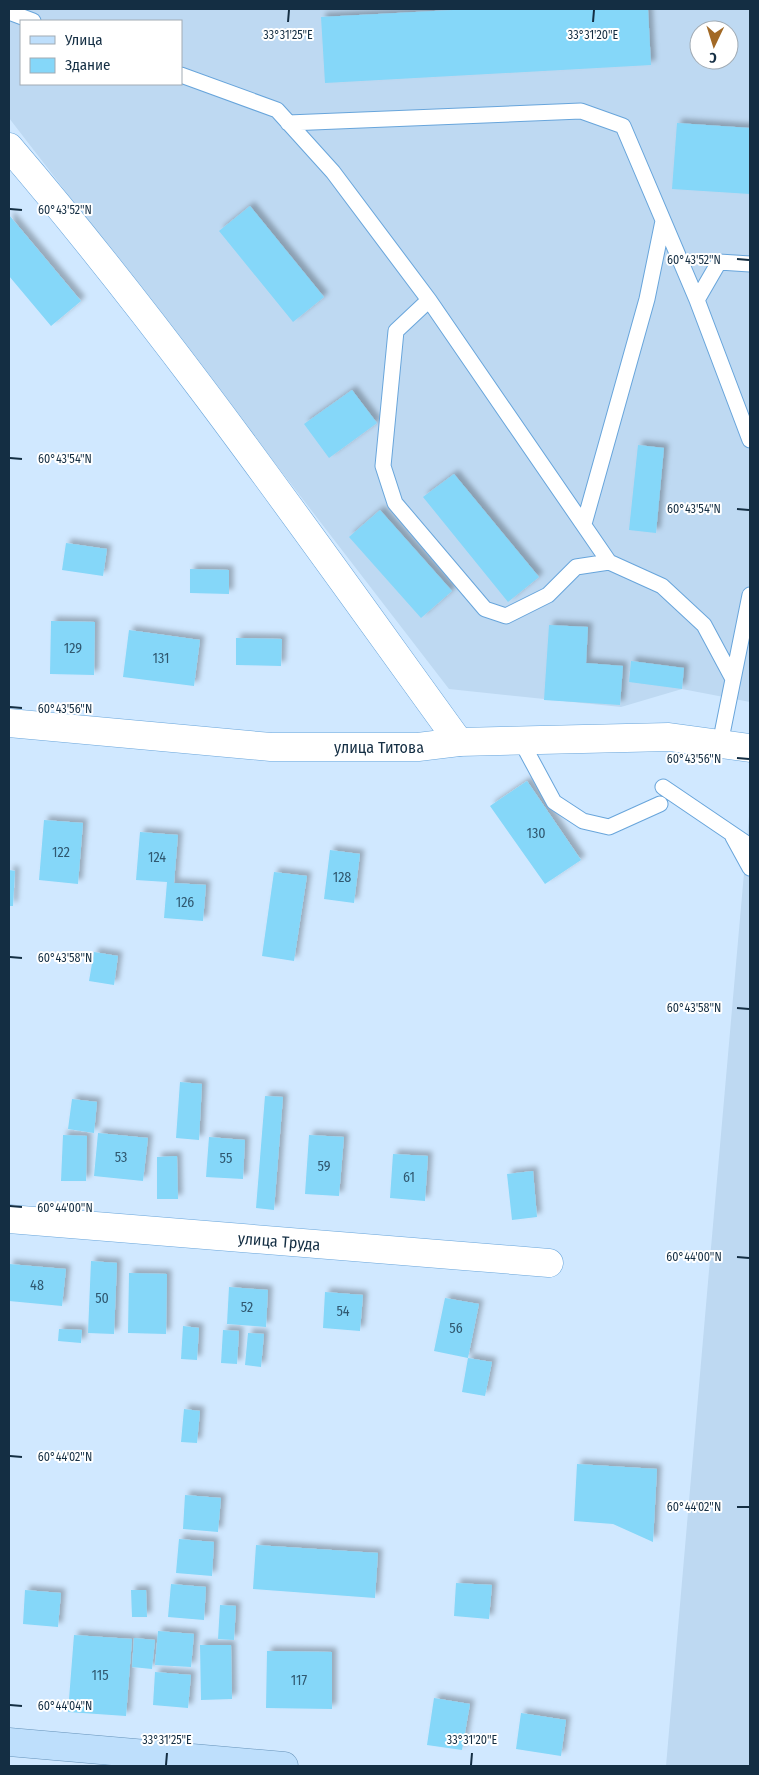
<svg xmlns="http://www.w3.org/2000/svg" width="759" height="1775" viewBox="0 0 759 1775" font-family="'Fira Sans Condensed',sans-serif">
<style>
.built{fill:#bed9f2;fill-rule:evenodd}
.building{fill:#85d7f9;filter:url(#shadow)}
.lines{fill:none;stroke-linecap:round;stroke-linejoin:round}
.lane-casing{stroke:#68a5db;stroke-width:17}
.street-casing{stroke:#68a5db;stroke-width:29}
.primary-casing{stroke:#6693ba;stroke-width:29}
.lane{stroke:#fff;stroke-width:15}
.street{stroke:#fff;stroke-width:28}
.primary{stroke:#bedffc;stroke-width:28}
.ticks{fill:none;stroke:#142e43;stroke-width:2}
.labels{text-anchor:middle;dominant-baseline:central;stroke-width:4;stroke-linejoin:round;paint-order:stroke}
.number-label{font-size:14px;fill:#305870}
.street-label{font-size:16px;fill:#142e43;stroke:#fff}
.ticks-label{font-size:12px;text-anchor:middle;fill:#142e43;stroke:#fff;stroke-width:4;stroke-linejoin:round;paint-order:stroke}
</style>
<defs>
<filter id="shadow"><feDropShadow dx="4.5" dy="-4.5" stdDeviation="2.5" flood-color="#0004"/></filter>
</defs>
<rect width="100%" height="100%" fill="#d0e8ff"/>
<path class="built" d="M9 9H750V702L682 689 621 707 449 689 9 118ZM21 21H181V84H21ZM699 30H729V60H699Z
M750 805V1766H666L710 1259Z"/>
<path class="building" d="M472 9H648L651 65 325 83 321 17Z
M677 123 750 128V194L672 189Z
M250 206 324 297 293 322 219 231Z
M9 215 81 301 51 326 9 276Z
M352 390 377 423 329 458 304 424Z
M638 445 664 448 656 533 629 530Z
M454 474 539 577 508 602 423 497Z
M380 510 452 591 421 618 349 537Z
M66 543 107 549 103 576 62 570Z
M190 569 229 570V594L190 593Z
M51 621 95 622 94 675 50 674Z
M549 625 588 627 586 663 623 666 620 705 544 700Z
M129 630 200 640 194 686 123 677Z
M236 638 282 639 281 666 236 665Z
M631 661 684 668 682 689 629 682Z
M527 781 581 860 545 884 490 806Z
M44 820 83 823 78 884 39 880Z
M140 832 178 835 174 883 206 885 203 921 164 918 167 882 136 880Z
M330 850 360 854 354 903 324 899Z
M9 870 15 871 13 906H9Z
M274 872 307 876 294 961 262 956Z
M94 952 118 956 114 985 89 981Z
M180 1082 202 1084 199 1140 176 1138Z
M265 1096 283 1097 274 1210 256 1208Z
M72 1099 97 1102 94 1133 68 1129Z
M98 1133 148 1138 143 1181 94 1176Z
M63 1135 87 1136 86 1181H61Z
M309 1135 344 1137 339 1196 305 1194Z
M209 1137 245 1140 243 1179 206 1177Z
M393 1154 428 1156 425 1201 390 1198Z
M177 1156 178 1199H157V1157Z
M533 1171 537 1217 512 1220 507 1174Z
M91 1261 117 1263 114 1334 88 1333Z
M9 1264 66 1269 62 1306 9 1301Z
M129 1273 167 1274 166 1334 128 1333Z
M229 1287 268 1290 266 1327 227 1324Z
M325 1292 363 1295 360 1331 323 1328Z
M445 1298 479 1304 468 1358 434 1351Z
M183 1326 199 1328 197 1360 181 1359Z
M59 1329 82 1330 81 1343 58 1341Z
M223 1330 239 1331 237 1364 221 1363Z
M248 1333 264 1334 261 1367 245 1365Z
M468 1358 492 1362 485 1396 462 1392Z
M184 1409 200 1411 197 1443 181 1442Z
M577 1464 657 1469 653 1542 613 1524 574 1521Z
M185 1495 221 1498 218 1532 183 1529Z
M179 1539 214 1542 212 1576 176 1573Z
M256 1545 378 1553 375 1598 253 1589Z
M456 1583 492 1585 489 1619 454 1616Z
M171 1584 206 1587 204 1620 168 1617Z
M25 1590 61 1593 58 1627 23 1624Z
M131 1590H146L147 1617H132Z
M220 1605 236 1606 234 1640 218 1639Z
M158 1631 194 1634 191 1667 155 1665Z
M74 1635 132 1639 126 1716 68 1712Z
M134 1638 155 1640 152 1669 132 1667Z
M200 1645H231L232 1699 201 1700Z
M267 1651 332 1652V1709L266 1708Z
M155 1672 191 1675 188 1708 153 1705Z
M434 1698 470 1704 462 1750 427 1745Z
M521 1713 566 1720 561 1756 516 1749Z"/>
<g class="lines">
<g class="lane-casing">
<path id="lane" d="M9 12 33 21
M181 75 277 110 333 172 429 300 609 562
M288 123 581 111 623 126 697 300
M750 264 719 262 697 300 750 440
M429 300 396 331 383 466 395 503 485 609 506 616 548 595 576 567 609 562 662 586 704 625 733 679
M584 524 647 299 663 221
M521 741 554 802 583 821 609 827 660 804
M720 744 750 595
M663 787 750 846
M733 837 750 868"/>
</g>
<g class="street-casing">
<g id="street">
<path d="M9 147C170 335 314 542 459 742"/>
<path id="s1" d="M9 723 271 747H418L459 742 669 737 750 748"/>
<path id="s2" d="M9 1219 549 1263"/>
</g>
</g>
<g class="primary-casing">
<path id="primary" d="M9 1742 284 1766"/>
</g>
<use href="#lane" class="lane"/>
<use href="#street" class="street"/>
<use href="#primary" class="primary"/>
</g>
<path class="ticks" d="M288 22 289 10M593 22 594 10M10 209 22 210M737 259 749 260M10 458 22 459M737 509 749 510M10 707 22 708M737 758 749 759M10 957 22 958M737 1008 749 1009M10 1206 22 1207M737 1257 749 1258M10 1456 22 1457M737 1507H749M10 1705 22 1706M166 1765 167 1753M471 1765 472 1753"/>
<g class="labels">
<g class="number-label">
<text x="73" y="648">129</text>
<text x="161" y="658">131</text>
<text x="536" y="833">130</text>
<text x="61" y="852">122</text>
<text x="157" y="857">124</text>
<text x="342" y="877">128</text>
<text x="185" y="902">126</text>
<text x="121" y="1157">53</text>
<text x="226" y="1158">55</text>
<text x="324" y="1166">59</text>
<text x="409" y="1177">61</text>
<text x="37" y="1285">48</text>
<text x="102" y="1298">50</text>
<text x="247" y="1307">52</text>
<text x="343" y="1311">54</text>
<text x="456" y="1328">56</text>
<text x="100" y="1675">115</text>
<text x="299" y="1680">117</text>
</g>
<g class="street-label">
<text stroke="none"><textPath href="#s1" startOffset="371">улица Титова</textPath></text>
<text stroke="none"><textPath href="#s2" startOffset="271">улица Труда</textPath></text>
</g>
</g>
<g class="ticks-label">
<text x="288" y="39">33°31'25"E</text>
<text x="593" y="39">33°31'20"E</text>
<text x="65" y="214">60°43'52"N</text>
<text x="694" y="264">60°43'52"N</text>
<text x="65" y="463">60°43'54"N</text>
<text x="694" y="513">60°43'54"N</text>
<text x="65" y="713">60°43'56"N</text>
<text x="694" y="763">60°43'56"N</text>
<text x="65" y="962">60°43'58"N</text>
<text x="694" y="1012">60°43'58"N</text>
<text x="65" y="1212">60°44'00"N</text>
<text x="694" y="1261">60°44'00"N</text>
<text x="65" y="1461">60°44'02"N</text>
<text x="694" y="1511">60°44'02"N</text>
<text x="65" y="1710">60°44'04"N</text>
<text x="167" y="1744">33°31'25"E</text>
<text x="472" y="1744">33°31'20"E</text>
</g>
<rect width="759" height="1775" fill="none" stroke="#142e43" stroke-width="20"/>
<rect x="20" y="20" width="162" height="65" fill="#ffffff" stroke="#a1abb4"/>
<rect x="30" y="36" width="25" height="8" fill="#bedffc" stroke="#a1abb4"/>
<text x="65" y="45" font-size="15" fill="#142e43">Улица</text>
<rect x="30" y="58" width="25" height="15" fill="#85d7f9" stroke="#a1abb4"/>
<text x="65" y="70" font-size="15" fill="#142e43">Здание</text>
<g transform="translate(714 45) rotate(184)"><circle r="24" fill="#ffffff" stroke="#a1abb4"/>
<path d="M0-4L9 19L0 12L-9 19Z" fill="#a26926"/>
<text y="-8" font-size="14" font-weight="bold" text-anchor="middle" fill="#142e43">С</text>
</g>
</svg>
